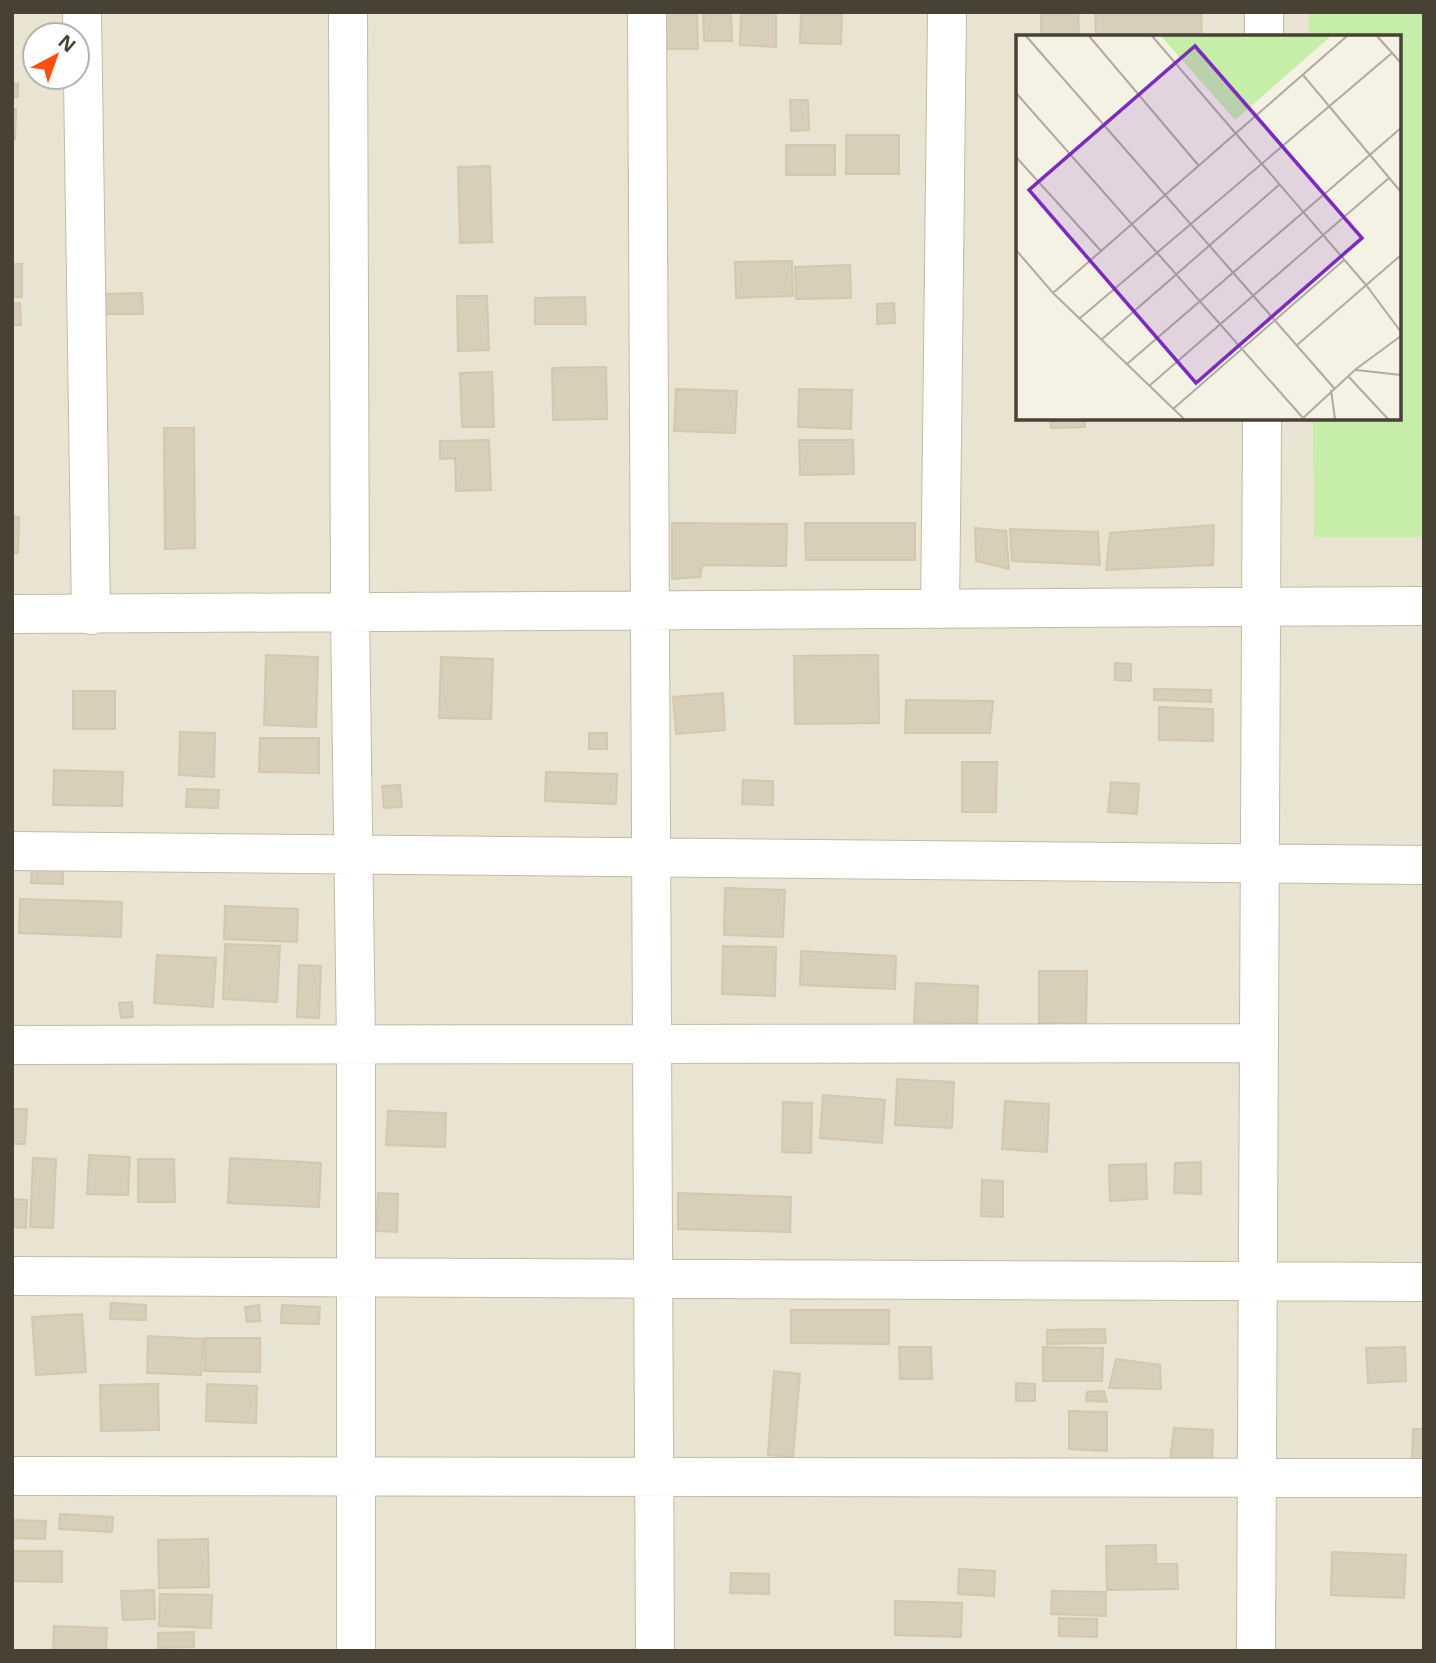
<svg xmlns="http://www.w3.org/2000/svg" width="1436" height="1663" viewBox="0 0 1436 1663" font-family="'Noto Sans',sans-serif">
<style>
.residential{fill:#e9e4d2;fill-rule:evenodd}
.green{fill:#c6eea8}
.building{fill:#d7cfb9;stroke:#d3c8ab;stroke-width:2}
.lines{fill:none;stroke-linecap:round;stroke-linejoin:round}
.minor-casing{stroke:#c1bba6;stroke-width:40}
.minor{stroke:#fff;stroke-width:38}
.inset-road{fill:none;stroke:#afab9e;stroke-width:2}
.view{fill:#7b2cbf;fill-opacity:0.15;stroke:#7b2cbf;stroke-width:3.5}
.inset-edge{fill:none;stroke:#474233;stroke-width:3.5}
</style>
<rect width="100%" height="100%" fill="#f4f1e5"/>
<path class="residential" d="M12 12H1424V1651H12ZM35 35H77V77H35ZM1018 37H1399V418H1018Z"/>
<path class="green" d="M1309 12H1424V537H1314L1313 418H1399V37H1309Z"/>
<path class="building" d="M663 12H697L698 49H664Z
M703 12H731L732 41H704Z
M741 12H776V47L740 45Z
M801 12H842L841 44 800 43Z
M1041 12H1078L1079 37H1041Z
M1095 12H1201L1202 37H1096Z
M12 84H18V97H12Z
M790 100H808L809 130 791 131Z
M12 109H16L15 139H12Z
M846 135H899V174H846Z
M786 145H835V175H786Z
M490 166 492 242 460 243 458 167Z
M792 261 793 296 736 298 735 262Z
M12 264H22V297H12Z
M850 265 851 298 796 299 795 267Z
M142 293 143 314H105V294Z
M457 296H487L489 350 458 351Z
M585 297 586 324H535V298Z
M20 303 21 325H12V304Z
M894 303 895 323 877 324V304Z
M606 367 607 419 553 420 552 368Z
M492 372 494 427H462L460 373Z
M676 389 737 391 735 433 674 431Z
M799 389 852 390 851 429 798 427Z
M1050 418H1085V427L1051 428Z
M164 428H194L195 548 165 549Z
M489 440 491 490 456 491 455 458 440 459V441Z
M799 440H853L854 474 800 475Z
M12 516 19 517 18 553H12Z
M672 523 787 524 786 566 702 565 700 577 672 579Z
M805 523H915V560H806Z
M1214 525 1213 565 1106 570 1110 533Z
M975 528 1006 531 1009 569 976 561Z
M1010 529 1098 532 1100 565 1012 561Z
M266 655 318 657 316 727 264 725Z
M878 655 879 723 795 724 794 656Z
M441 657 493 659 491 719 439 718Z
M1115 663 1131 664V681L1115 680Z
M1154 689 1211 690V702L1154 700Z
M73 691H115V729H73Z
M723 693 725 730 676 734 673 697Z
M906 700 993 701 990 733H905Z
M1159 707 1213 709V741L1159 740Z
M180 732 215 733 214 777 179 775Z
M589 733H607V749H589Z
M260 738H319V773L259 772Z
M962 762H997L996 812H962Z
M54 770 123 772 122 806 53 805Z
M546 772 617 774 616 804 545 801Z
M743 780 773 781V805L742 804Z
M1111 782 1139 784 1137 814 1108 812Z
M400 785 402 807 384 808 382 786Z
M187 789 219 790 218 808 186 807Z
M32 867 63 868V884L31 883Z
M725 888 785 890 783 937 724 935Z
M20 899 122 902 121 937 19 933Z
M225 906 298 909 297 942 224 939Z
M225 944 280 946 277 1002 223 999Z
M723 946 776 947 775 996 722 994Z
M801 951 896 956 895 989 800 985Z
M157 955 216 958 213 1007 154 1003Z
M299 965 321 966 319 1018 297 1017Z
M1039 971H1087L1086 1024 1039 1023Z
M916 983 978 986 977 1024 914 1022Z
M132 1002 133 1017 121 1018 119 1003Z
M897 1079 954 1082 952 1128 895 1125Z
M823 1095 885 1100 882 1143 820 1138Z
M1005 1101 1049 1104 1047 1152 1002 1149Z
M783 1102 812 1103 811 1153 782 1152Z
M12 1109H27L25 1144H12Z
M388 1111 446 1113 445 1147 386 1145Z
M89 1155 130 1157 128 1195 87 1194Z
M33 1158 56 1159 53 1228 30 1227Z
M230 1158 321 1163 319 1207 228 1203Z
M138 1159H174L175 1202H138Z
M1201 1162V1194L1174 1193 1175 1163Z
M1146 1164 1147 1199 1110 1201 1109 1165Z
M982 1180 1003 1181V1217L981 1216Z
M378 1193 398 1194 397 1232 376 1231Z
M678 1193 791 1197 790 1232 678 1229Z
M12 1199 27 1200 26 1228 12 1227Z
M111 1303 146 1305V1320L110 1319Z
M259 1305 260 1321 247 1322 245 1307Z
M282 1305 320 1307 319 1324 281 1323Z
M791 1310H889V1344L791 1343Z
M82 1314 86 1372 36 1375 32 1317Z
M1105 1329 1106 1343 1047 1344V1330Z
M148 1336 203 1339 201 1375 147 1373Z
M205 1338H260V1372L204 1371Z
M899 1347H931L932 1379H900Z
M1043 1347 1103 1348 1102 1381H1043Z
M1405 1347 1406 1381 1368 1383 1366 1348Z
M1116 1359 1160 1365 1161 1389 1109 1388Z
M774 1371 800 1374 793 1457 768 1455Z
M1016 1383 1035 1384V1401H1016Z
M158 1384 159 1430 101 1431 100 1385Z
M207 1384 257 1386 256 1423 206 1421Z
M1104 1391 1107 1402 1086 1401 1087 1392Z
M1069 1411 1107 1412V1451L1069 1449Z
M1174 1428 1213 1430 1212 1464 1170 1461Z
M1413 1429H1424V1463H1412Z
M60 1514 113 1517 112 1532 59 1529Z
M12 1520 46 1521 45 1539 12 1538Z
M208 1539 209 1587 159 1588 158 1540Z
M1156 1545V1564H1177L1178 1589 1107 1590 1106 1546Z
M12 1551H62V1582L12 1581Z
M1332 1552 1406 1555 1404 1598 1331 1595Z
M959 1569 995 1571 994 1596 958 1594Z
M731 1573 769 1574V1594L730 1593Z
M154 1590 155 1619 123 1620 121 1591Z
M1052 1591 1106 1592V1616L1051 1614Z
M160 1594 212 1595 211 1628 159 1626Z
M895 1601 962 1603 961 1637 895 1635Z
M1059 1618 1097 1619V1637L1059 1636Z
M54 1626 107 1628 106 1651H53Z
M194 1632V1647L158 1648V1633Z"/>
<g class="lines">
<g class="minor-casing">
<path id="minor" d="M82 12 91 615
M348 12 350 613 356 1044V1651
M647 12 655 1651
M1264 37V12
M940 609 947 12
M12 614 1424 606
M12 851 1424 865
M12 1045 1259 1043
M12 1276 1424 1282
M12 1476 1424 1478
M1256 1651 1262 418"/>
</g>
<use href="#minor" class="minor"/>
</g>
<g transform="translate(1016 35)">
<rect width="385" height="385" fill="#f4f1e5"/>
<path d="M145 1H315L219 85Z" fill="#c6eea8"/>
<path class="inset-road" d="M10 1 318 353M73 1 183 131M136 1 350 250 385 297M361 1 385 28M287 40 385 157M0 58 287 383M0 122 86 217M0 215 37 258 168 384M37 258 331 1M63 284 376 18M85 305 264 149M281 310 385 220M111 329 385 93M340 335 385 340M332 341 372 384M133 351 373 143M315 355 319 384M157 374 328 225M286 384 340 334 385 301"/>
<path class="view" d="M179 11 346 203 180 348 13 155Z"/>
<rect width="385" height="385" class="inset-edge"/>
</g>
<rect width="1436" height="1663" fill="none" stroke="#474233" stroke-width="28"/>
<g transform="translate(56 56) rotate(41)"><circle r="33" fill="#ffffff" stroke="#b5b3ad" stroke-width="2"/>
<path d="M0-5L12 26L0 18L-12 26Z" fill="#ff5011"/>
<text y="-10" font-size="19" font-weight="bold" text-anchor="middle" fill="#474233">N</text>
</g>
</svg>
